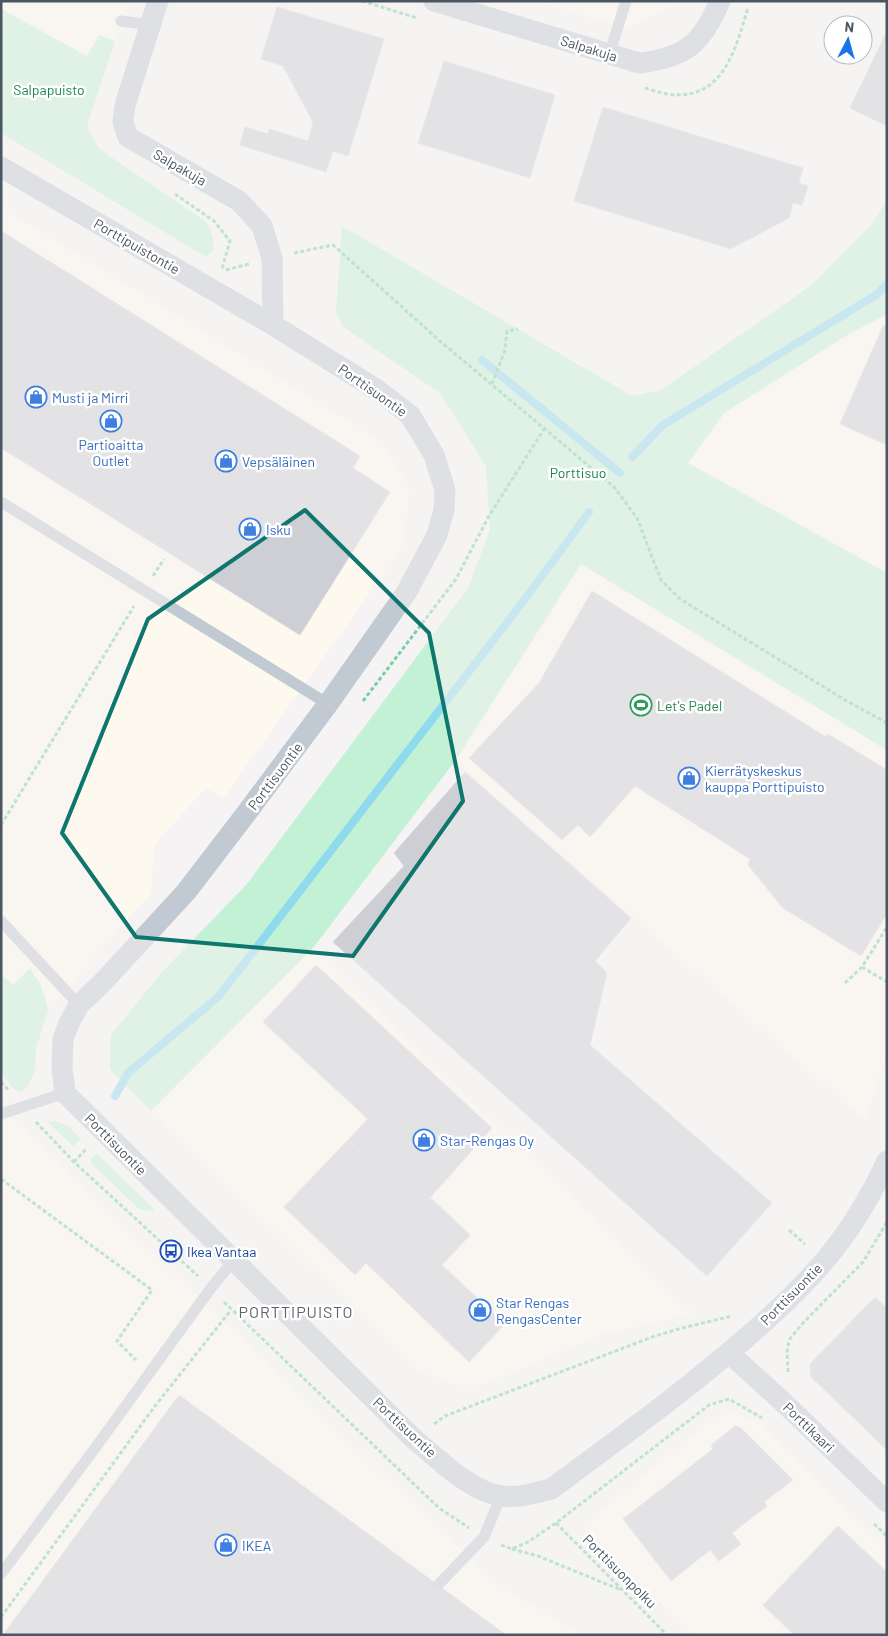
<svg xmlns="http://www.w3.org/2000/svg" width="888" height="1636" viewBox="0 0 888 1636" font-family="Barlow,sans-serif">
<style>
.commercial{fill:#fdf9ef}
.green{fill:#c3f1d5}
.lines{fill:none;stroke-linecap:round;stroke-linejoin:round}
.stream{stroke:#90daee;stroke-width:8}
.building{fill:#cdcfd5;stroke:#d7d9de}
.path{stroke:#7ad0a6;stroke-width:3;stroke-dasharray:4 2.5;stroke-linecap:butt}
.lane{stroke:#c1cad2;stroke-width:11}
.street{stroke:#c1cad2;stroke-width:21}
.marked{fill:none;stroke:#0f766e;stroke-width:4;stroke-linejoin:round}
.labels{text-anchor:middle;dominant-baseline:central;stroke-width:5;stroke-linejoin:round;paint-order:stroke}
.street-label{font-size:14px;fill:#4a5661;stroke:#fff}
.park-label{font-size:14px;fill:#17864f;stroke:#fff}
.shop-label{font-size:14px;fill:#366cbe;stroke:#fff;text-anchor:start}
.leisure-label{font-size:14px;fill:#27864d;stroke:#fff;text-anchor:start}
.transit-label{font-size:14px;fill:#164399;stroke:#fff;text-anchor:start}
.quarter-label{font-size:16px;letter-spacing:1px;fill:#5f6368;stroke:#fff}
</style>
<rect width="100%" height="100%" fill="#f5f3f3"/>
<path class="commercial" d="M1 1H129L115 41 99 35 88 57 1 9Z
M535 1H681L627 29Z
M1 207 382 442 410 489 404 545 224 797 205 788 154 846 151 893 48 1011 47 1003 30 969 13 985 1 974Z
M887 314V573L688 463 724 413 849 334Z
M581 564 887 750V1052L865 1120 455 761Z
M313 948 694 1314 603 1334 484 1385 456 1386 416 1369 151 1111Z
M1 1107 498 1585 582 1635H1Z
M736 1413 759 1423 887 1549V1635H693L582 1526 716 1416Z"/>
<path class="green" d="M1 9 87 56 99 35 115 41 87 126 99 149 205 221C212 231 214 238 213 250L206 257 1 133Z
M887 200V314L849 334 724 413 688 463 887 573V750L581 564 455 761 313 948 151 1111 110 1069 111 1035 163 971 247 884 468 588 490 530 486 466 440 393 343 327 336 312 342 226 632 396 661 390 812 285 872 224Z
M30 968 40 984 47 1003 48 1011 36 1048 35 1072 28 1086 21 1092 17 1091 12 1087 1 1072V974L13 985Z
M55 1121 67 1125 81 1139 73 1146 48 1122Z
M96 1153 154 1209 152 1211 143 1210 138 1208 92 1164 91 1159Z"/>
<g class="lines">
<path class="stream" d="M482 360 620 473
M632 457 663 425 876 295 887 284
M115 1096 128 1073 219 996 525 599 589 512"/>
</g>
<path class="building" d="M277 7 384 39 348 156 333 151 326 172 240 145 245 127 268 134 269 129 308 141 313 122 283 66 261 59Z
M887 31V126L850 108Z
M444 61 555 95 530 178 418 143Z
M603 107 803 168 799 183 808 186 802 205 793 203 789 218 731 249 574 201Z
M1 231 360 456 353 468 390 492 300 635 1 448Z
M887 325V445L840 424 883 326Z
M592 591 826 737 828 734 887 770V918L885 917 861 956 783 908 748 865 750 859 635 786 590 837 578 825 562 840 469 758 539 683Z
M465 772 631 918 595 961 607 973 590 1045 772 1203 707 1276 333 942 404 866 394 853Z
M316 965 492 1128 420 1209 348 1140 368 1119 263 1022Z
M348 1140 420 1209 431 1198 470 1235 442 1265 505 1324 469 1362 366 1263 355 1275 284 1207Z
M875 1297 887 1308V1450L811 1377 810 1364Z
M179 1395 506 1635H3Z
M735 1426 741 1428 793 1480 764 1502 767 1506 732 1533 741 1544 719 1561 710 1550 671 1581 623 1519 713 1449 711 1445Z
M838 1526 887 1572V1635H794L763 1605Z"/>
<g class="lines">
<path class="path" d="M362 1 417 18
M645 88C652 90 660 93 667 94 724 102 735 49 748 8
M175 194 214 221 230 241 222 269
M294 253 333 245 441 342 614 487 637 518 661 580 680 599 845 700 887 723
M226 270 249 264
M492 384 505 350 507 331 518 329
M153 576 164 559
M363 701 456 579 489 516 544 429
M1 825 134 606
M862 967 887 982
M845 983 862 967 887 927
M1 1082 9 1091
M36 1122 74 1162 198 1276
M74 1162 87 1148
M1 1179 152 1290 117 1341 136 1360
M789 1230 805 1244
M224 1302 439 1508 469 1528
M788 1372 787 1352 789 1340 803 1323 863 1262 887 1222
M434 1424 445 1416 655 1336 682 1328 732 1316
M556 1523 667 1635
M874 1524 887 1536
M501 1545 512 1549 528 1542 556 1523 709 1405 729 1399 762 1418
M512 1549 538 1556 621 1590
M1 1617 155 1406 231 1310"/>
<path class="lane" d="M121 21 151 25
M609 55 626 1
M1 502 328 704
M1 921 79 1005
M1 1114 65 1093
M1 1574 93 1451 211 1288 234 1260
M438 1585 484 1537 501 1496"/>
<path class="street" d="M158 1 125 105 123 122 128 137 239 201 262 226 272 258 273 325
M434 1 639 63C685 58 702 44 720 1
M1 167 273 325 376 389 410 415 434 455 445 490 444 510 437 535 406 593 328 704 245 815 186 892 103 982 79 1005 69 1023 63 1039 62 1067 65 1093 415 1440C439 1459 470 1492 502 1496 519 1498 535 1493 551 1489 617 1440 684 1392 746 1338 780 1308 814 1277 841 1240 859 1216 874 1189 887 1161
M729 1353 783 1402 887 1502"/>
</g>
<path d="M0 0H888V1636H0ZM305 510 429 633 463 801 353 956 136 937 62 833 148 619Z" fill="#f5f3f3" fill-opacity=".55" fill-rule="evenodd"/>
<path class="marked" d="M305 510 429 633 463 801 353 956 136 937 62 833 148 619Z"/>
<defs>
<g id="shop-ring" transform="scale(1.125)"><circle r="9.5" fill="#fff" stroke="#3f7fe0" stroke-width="1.5"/><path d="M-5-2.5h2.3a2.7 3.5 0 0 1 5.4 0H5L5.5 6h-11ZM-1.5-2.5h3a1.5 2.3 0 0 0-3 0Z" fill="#3f7fe0"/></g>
<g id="stadium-ring" transform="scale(1.125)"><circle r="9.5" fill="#fff" stroke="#2e9e5b" stroke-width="1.5"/><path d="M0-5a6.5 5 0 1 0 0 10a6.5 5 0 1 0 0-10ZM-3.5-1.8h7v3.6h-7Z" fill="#2e9e5b"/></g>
<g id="bus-ring" transform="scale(1.125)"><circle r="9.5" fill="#fff" stroke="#1a4fb4" stroke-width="1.5"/><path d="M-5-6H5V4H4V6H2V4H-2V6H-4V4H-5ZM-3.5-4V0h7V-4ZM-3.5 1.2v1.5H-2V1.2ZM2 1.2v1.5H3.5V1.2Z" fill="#1a4fb4"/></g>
</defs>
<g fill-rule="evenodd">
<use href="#shop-ring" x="36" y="397"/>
<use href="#shop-ring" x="111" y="421"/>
<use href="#shop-ring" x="226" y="461"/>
<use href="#shop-ring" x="250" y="529"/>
<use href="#stadium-ring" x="641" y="705"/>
<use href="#shop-ring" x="689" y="778"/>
<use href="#shop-ring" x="424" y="1140"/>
<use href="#bus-ring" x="171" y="1251"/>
<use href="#shop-ring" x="480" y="1310"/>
<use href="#shop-ring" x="226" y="1545"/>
</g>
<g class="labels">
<g class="street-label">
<text transform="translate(589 48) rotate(17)">Salpakuja</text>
<text transform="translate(180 167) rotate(30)">Salpakuja</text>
<text transform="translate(137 246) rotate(30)">Porttipuistontie</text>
<text transform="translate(373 390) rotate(35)">Porttisuontie</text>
<text transform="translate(275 776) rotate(-53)">Porttisuontie</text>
<text transform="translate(116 1144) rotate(45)">Porttisuontie</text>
<text transform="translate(791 1294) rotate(-45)">Porttisuontie</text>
<text transform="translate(405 1427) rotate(43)">Porttisuontie</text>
<text transform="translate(809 1427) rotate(44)">Porttikaari</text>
<text transform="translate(620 1571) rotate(45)">Porttisuonpolku</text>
</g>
<g class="park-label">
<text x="49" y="89">Salpapuisto</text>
<text x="578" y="472">Porttisuo</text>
</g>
<g class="shop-label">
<text x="52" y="397">Musti ja Mirri</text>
<text x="111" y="444" text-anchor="middle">Partioaitta<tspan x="111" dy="16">Outlet</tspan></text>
<text x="242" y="461">Vepsäläinen</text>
<text x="266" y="529">Isku</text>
<text x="705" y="770">Kierrätyskeskus<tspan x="705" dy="16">kauppa Porttipuisto</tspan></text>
<text x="440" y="1140">Star-Rengas Oy</text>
<text x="496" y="1302">Star Rengas<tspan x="496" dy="16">RengasCenter</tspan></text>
<text x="242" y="1545">IKEA</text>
</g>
<g class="leisure-label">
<text x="657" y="705">Let's Padel</text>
</g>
<g class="transit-label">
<text x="187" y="1251">Ikea Vantaa</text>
</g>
<g class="quarter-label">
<text x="296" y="1311">PORTTIPUISTO</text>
</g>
</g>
<rect width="888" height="1636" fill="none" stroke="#4a5661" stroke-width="5"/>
<g transform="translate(848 40) rotate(6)"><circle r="24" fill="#ffffff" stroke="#b7bbc0"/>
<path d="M0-4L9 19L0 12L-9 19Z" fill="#1a73e8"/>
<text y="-8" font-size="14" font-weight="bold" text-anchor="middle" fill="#4a5661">N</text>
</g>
</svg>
